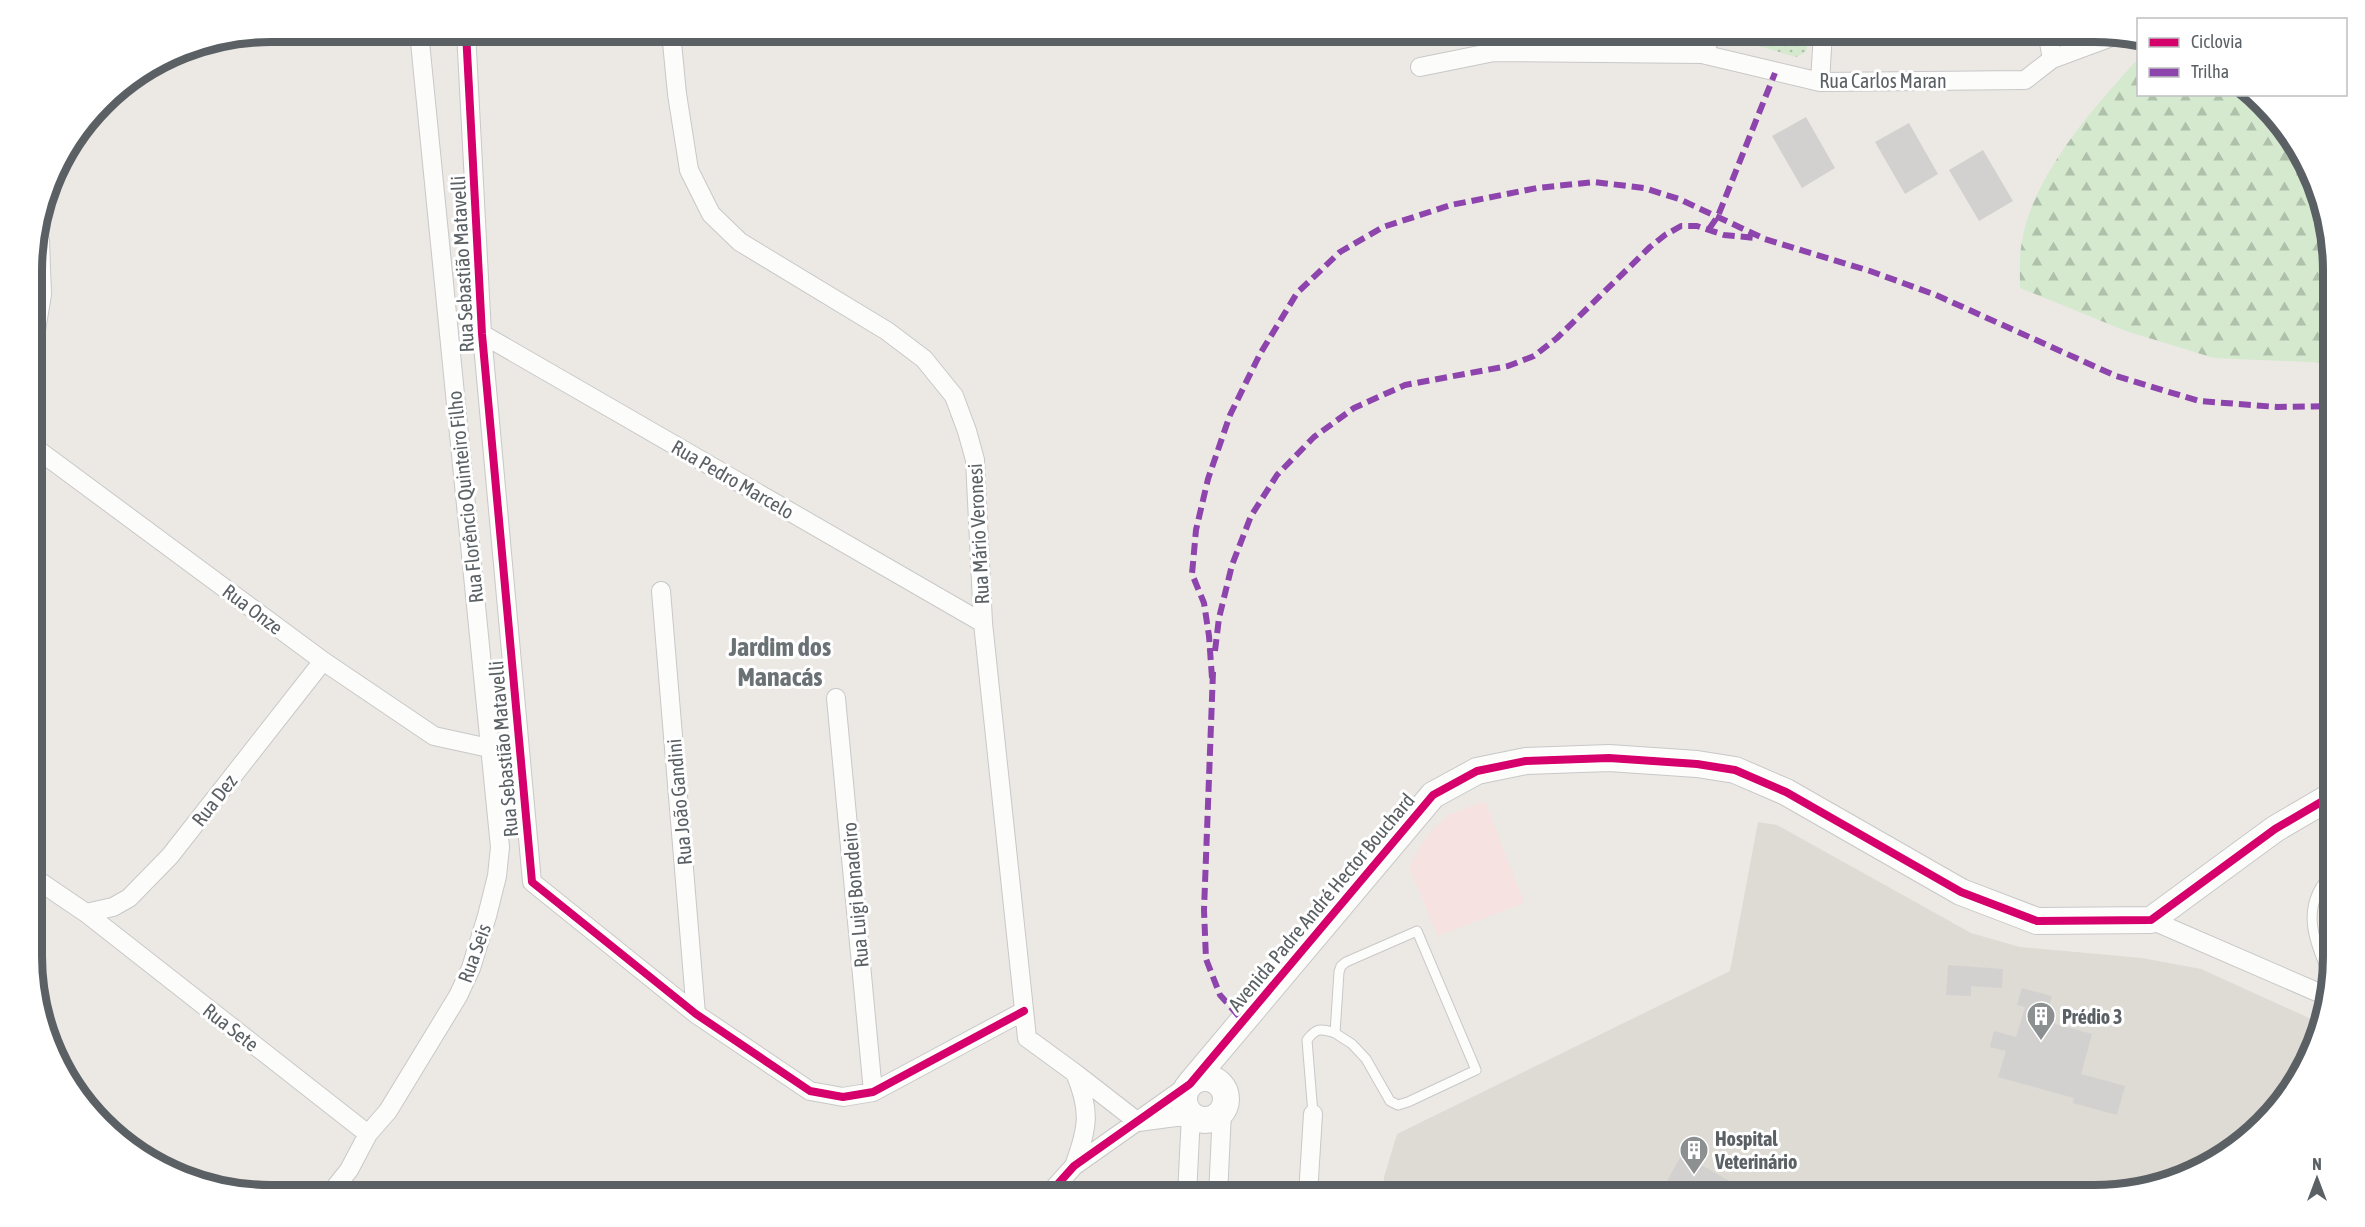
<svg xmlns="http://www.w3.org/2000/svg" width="2365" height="1227" viewBox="0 0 2365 1227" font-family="'Asap Condensed',sans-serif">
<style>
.education{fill:#dedad4}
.medical{fill:#f6e2e0}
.forest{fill:url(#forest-firs)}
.park{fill:url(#park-dots)}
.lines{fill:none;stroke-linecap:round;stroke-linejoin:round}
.stream{stroke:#b8e3f7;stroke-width:5}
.building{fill:#d3d1cf}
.lane-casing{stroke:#c8c8c8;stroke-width:11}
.street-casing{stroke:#c8c8c8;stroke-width:20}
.secondary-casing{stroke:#c8c8c8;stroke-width:28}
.lane{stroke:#fcfcfb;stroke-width:9}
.street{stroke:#fcfcfb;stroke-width:18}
.secondary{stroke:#fcfcfb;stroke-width:26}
.quiet{stroke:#8e44ad;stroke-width:6;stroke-dasharray:12 6;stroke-linecap:butt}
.cycleway-casing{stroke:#fff;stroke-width:11}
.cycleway{stroke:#d6006c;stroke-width:8}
.labels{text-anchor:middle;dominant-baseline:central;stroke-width:6;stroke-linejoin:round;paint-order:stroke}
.street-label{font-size:20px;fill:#5a6064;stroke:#fff}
.poi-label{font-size:20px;font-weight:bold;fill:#5a6064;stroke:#fff;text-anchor:start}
.district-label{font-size:26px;font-weight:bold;fill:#6b7276;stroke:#fff}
.rim{fill:none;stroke:#5a6064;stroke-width:8}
</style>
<defs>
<pattern id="forest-firs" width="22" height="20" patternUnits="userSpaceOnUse" patternTransform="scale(1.5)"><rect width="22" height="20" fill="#d4e9ce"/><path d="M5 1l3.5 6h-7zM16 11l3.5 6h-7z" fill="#afc0ab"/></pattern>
<pattern id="park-dots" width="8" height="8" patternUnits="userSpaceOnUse" patternTransform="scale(1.5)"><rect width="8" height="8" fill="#d4e9ce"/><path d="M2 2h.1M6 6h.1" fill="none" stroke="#afc0ab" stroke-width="1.8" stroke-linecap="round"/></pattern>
</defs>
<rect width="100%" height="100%" fill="#ece9e5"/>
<path class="education" d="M1758 822 1777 825 1971 933 2020 947 2142 958 2201 969 2318 1022 2309 1062 2274 1114 2227 1155 2171 1183 2110 1195H1384V1177L1397 1134 1730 971Z"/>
<path class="medical" d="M1485 801 1524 903 1438 936 1409 867 1427 835 1448 815Z"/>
<path class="forest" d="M2138 59V94L2255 95 2293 137 2331 240 2332 363 2214 358 2126 331 2020 288C2020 273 2019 256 2022 241 2033 175 2094 107 2138 59Z"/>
<path class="park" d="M1726 32H1808L1806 52 1796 57 1725 36Z"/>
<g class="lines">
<path class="stream" d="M2313 210 2318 205"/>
</g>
<path class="building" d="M1806 117 1835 168 1802 188 1772 136Z
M1909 123 1938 174 1905 194 1875 142Z
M1983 150 2013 201 1979 221 1949 170Z
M1948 965 2003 969 2002 988 1971 986V996L1946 995Z
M2022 988 2052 996 2045 1021 2092 1034 2081 1074 2125 1086 2117 1115 2073 1103 2074 1098 1998 1077 2006 1051 1990 1047 1994 1031 2016 1037 2025 1007 2017 1005Z
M1682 1154 1754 1195H1659Z"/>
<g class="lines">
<g class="lane-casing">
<path id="lane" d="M1417 931 1476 1070 1408 1102 1398 1105 1390 1101 1366 1059 1352 1044 1335 1033 1339 972 1341 966 1346 962Z
M2329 975C2312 939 2300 903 2333 872
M1313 1114 1307 1040C1316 1028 1321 1028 1335 1033"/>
</g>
<g class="street-casing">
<path id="street" d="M466 32 482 334 532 882 696 1014 810 1091 843 1097 873 1092 1024 1011
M671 32 677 94 689 170 711 214 740 242 887 331 924 359 954 396 967 431 975 460 983 623 1027 1038 1075 1073
M2047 32 2052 59
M1494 52 1499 32
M1702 54 1714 32
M1420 67 1494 52 1702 54 1820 82 2025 80 2052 59 2114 36
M1820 82 1823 32
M482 334 983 623
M32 443 34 447 323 661 434 736 489 748
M661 591 696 1014
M836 698 873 1092
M33 877 86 913 368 1134
M86 913 113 907 129 898 170 856 323 661
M2151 920 2324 995
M1074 1166C1088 1128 1091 1111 1075 1073L1138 1122 1191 1115 1187 1195
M329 1195 349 1170 368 1134 388 1111 458 996 471 968 487 916 497 876 500 847 419 32
M1048 1195 1074 1166 1190 1084
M1218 1195 1222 1112
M1308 1195 1313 1114"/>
</g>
<g class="secondary-casing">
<path id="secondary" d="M32 330 38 294 36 241
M1184 1099a21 21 0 1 1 42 0a21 21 0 1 1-42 0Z
M1190 1084 1433 795 1477 771 1526 761 1609 758 1697 764 1735 770 1786 792 1961 892 2037 921 2151 920 2275 829 2333 795"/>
</g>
<use href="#lane" class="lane"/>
<use href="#street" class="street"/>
<use href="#secondary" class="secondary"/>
<path class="quiet" d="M1709 229 1718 216 1775 73
M1215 651 1219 618 1232 565 1251 516 1277 475 1314 437 1354 408 1405 385 1508 366 1534 356 1557 338 1650 247 1665 235 1681 226H1697L1724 235 1756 238
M1213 672 1204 910 1206 959 1220 995 1243 1021
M1212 678 1209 636 1204 603 1192 574 1196 530 1208 479 1230 415 1260 354 1297 293 1340 252 1383 227 1451 205 1537 188 1594 182 1644 188 1679 199 1765 239 1870 271 1936 295 2116 376 2199 401 2277 407 2332 406"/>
<g class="cycleway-casing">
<path id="cycleway" d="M466 32 482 334 532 882 696 1014 810 1091 843 1097 873 1092 1024 1011
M1048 1195 1074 1166 1190 1084 1433 795 1477 771 1526 761 1609 758 1697 764 1735 770 1786 792 1961 892 2037 921 2151 920 2275 829 2333 795"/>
</g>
<use href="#cycleway" class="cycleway"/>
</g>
<defs>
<g id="building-pin" transform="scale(1.5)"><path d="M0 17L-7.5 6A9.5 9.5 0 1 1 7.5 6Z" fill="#8d9091" stroke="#fff"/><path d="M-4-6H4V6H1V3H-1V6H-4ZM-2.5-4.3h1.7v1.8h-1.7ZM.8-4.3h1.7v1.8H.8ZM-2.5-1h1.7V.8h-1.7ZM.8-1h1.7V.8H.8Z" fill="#fff"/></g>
</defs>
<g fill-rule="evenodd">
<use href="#building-pin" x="2041" y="1016"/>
<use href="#building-pin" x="1694" y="1150"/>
</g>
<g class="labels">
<g class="street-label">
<text x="1883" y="80">Rua Carlos Maran</text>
<text transform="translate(462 264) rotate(-93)">Rua Sebastião Matavelli</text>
<text transform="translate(733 479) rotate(30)">Rua Pedro Marcelo</text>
<text transform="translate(465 497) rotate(-96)">Rua Florêncio Quinteiro Filho</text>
<text transform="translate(978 534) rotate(-93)">Rua Mário Veronesi</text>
<text transform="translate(253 609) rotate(37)">Rua Onze</text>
<text transform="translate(503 749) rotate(-95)">Rua Sebastião Matavelli</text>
<text transform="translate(214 800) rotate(-52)">Rua Dez</text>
<text transform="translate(679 802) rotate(-95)">Rua João Gandini</text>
<text transform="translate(855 895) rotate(-95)">Rua Luigi Bonadeiro</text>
<text transform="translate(1321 902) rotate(-50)">Avenida Padre André Hector Bouchard</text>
<text transform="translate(474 953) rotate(-70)">Rua Seis</text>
<text transform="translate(231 1027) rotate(38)">Rua Sete</text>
</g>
<g class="poi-label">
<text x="2062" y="1016">Prédio 3</text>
<text x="1715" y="1138">Hospital<tspan x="1715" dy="23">Veterinário</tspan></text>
</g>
<g class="district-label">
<text x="780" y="647">Jardim dos<tspan x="780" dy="30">Manacás</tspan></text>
</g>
</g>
<path d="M0 0H2365V1227H0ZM271 42H2094A229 229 0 0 1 2323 271V956A229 229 0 0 1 2094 1185H271A229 229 0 0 1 42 956V271A229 229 0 0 1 271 42Z" fill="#fff" fill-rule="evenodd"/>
<path class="rim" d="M271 42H2094A229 229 0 0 1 2323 271V956A229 229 0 0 1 2094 1185H271A229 229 0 0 1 42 956V271A229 229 0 0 1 271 42Z"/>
<rect x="2137" y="18" width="210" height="78" fill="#ffffff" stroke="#bdbfc1" stroke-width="1.5"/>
<rect x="2149" y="38" width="30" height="9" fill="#d6006c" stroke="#bdbfc1" stroke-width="1.5"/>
<text x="2191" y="48" font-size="18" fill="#5a6064">Ciclovia</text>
<rect x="2149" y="68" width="30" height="9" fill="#8e44ad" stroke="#bdbfc1" stroke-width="1.5"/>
<text x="2191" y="78" font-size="18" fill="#5a6064">Trilha</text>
<g transform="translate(2317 1179)" stroke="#ffffff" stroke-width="4.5" paint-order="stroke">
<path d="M0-4.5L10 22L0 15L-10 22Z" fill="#5a6064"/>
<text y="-9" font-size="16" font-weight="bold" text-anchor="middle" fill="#5a6064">N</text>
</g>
</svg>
